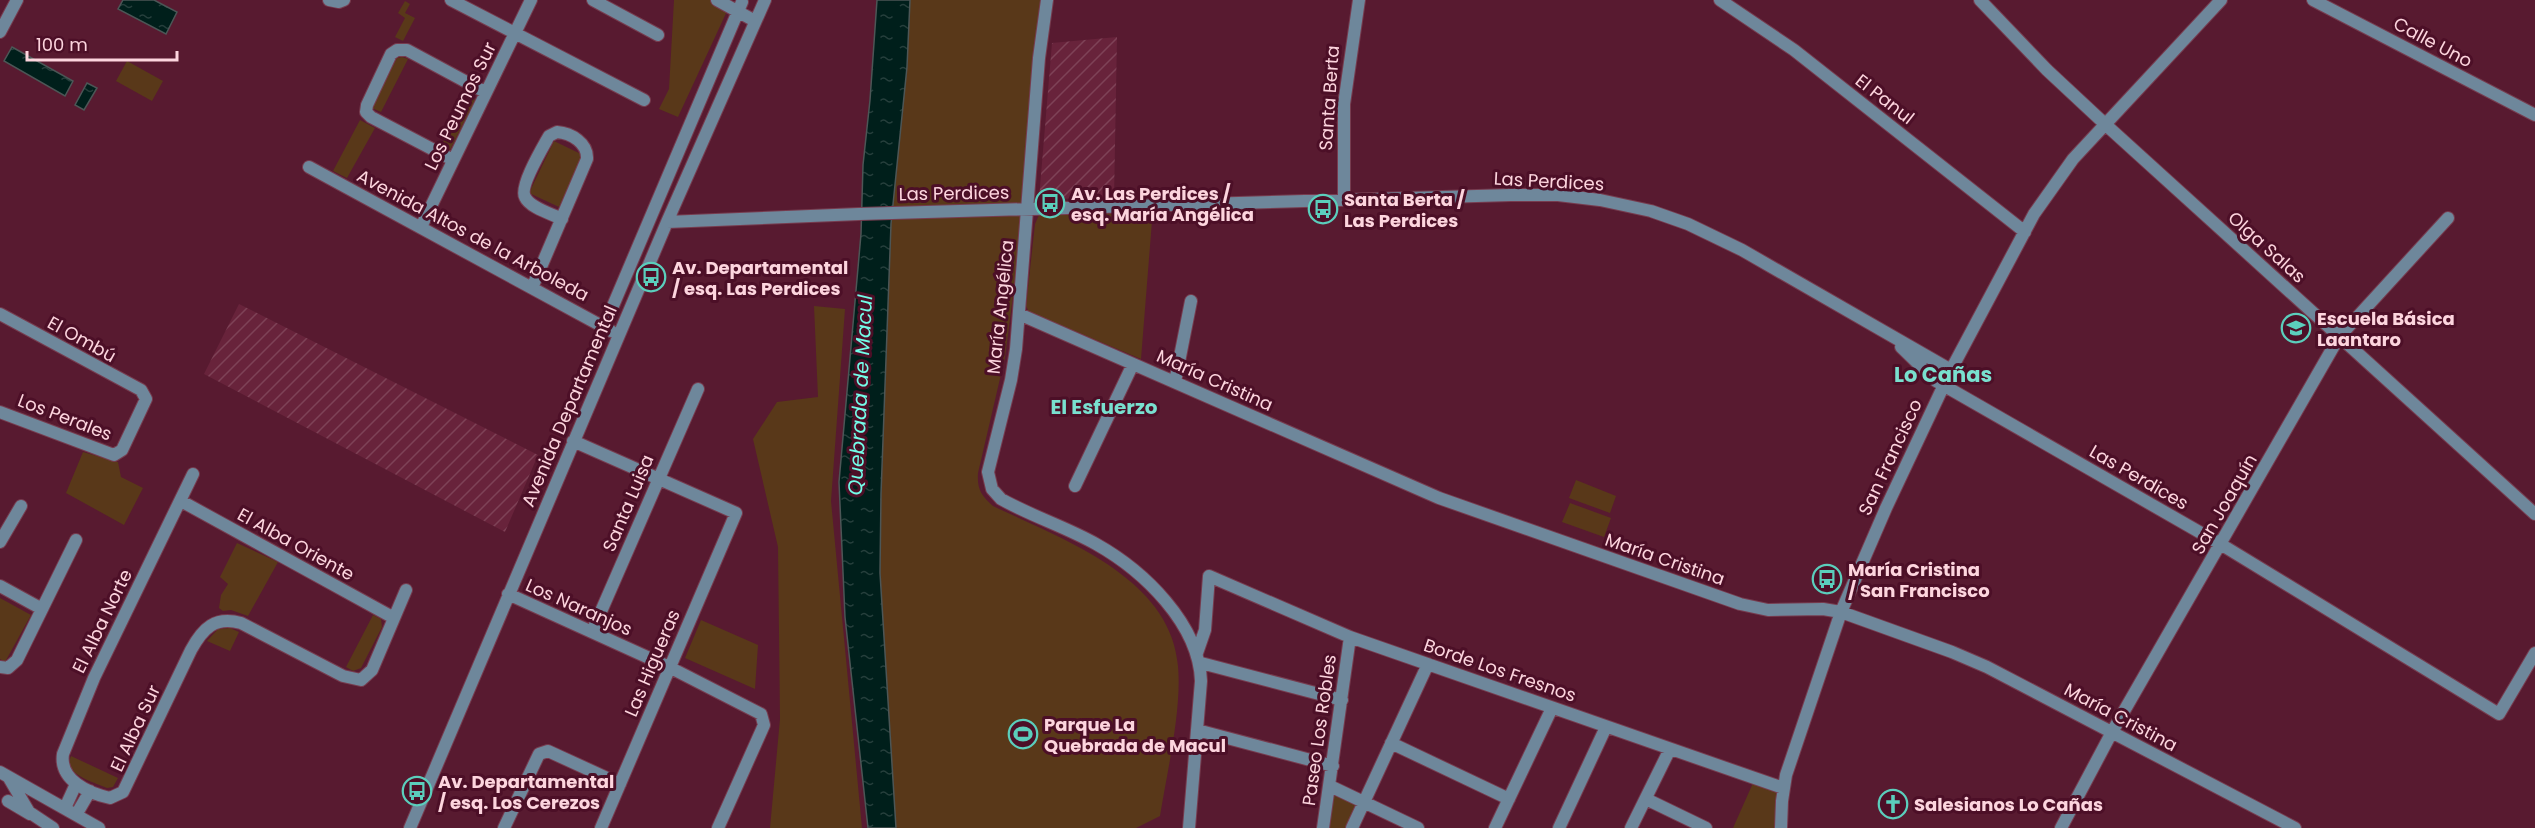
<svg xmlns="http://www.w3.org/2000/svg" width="2535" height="828" viewBox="0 0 2535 828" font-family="Poppins,sans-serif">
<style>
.industrial{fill:url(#industrial-furrows)}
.green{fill:#593819}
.water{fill:url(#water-ripples);stroke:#4c5656;stroke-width:1.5}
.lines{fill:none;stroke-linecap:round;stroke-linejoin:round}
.minor-casing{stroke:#763c4f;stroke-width:14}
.minor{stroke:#6e879b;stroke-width:12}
.labels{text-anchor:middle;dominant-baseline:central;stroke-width:6;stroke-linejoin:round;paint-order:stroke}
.street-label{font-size:18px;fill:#fdd5de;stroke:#4c0f27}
.poi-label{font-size:18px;font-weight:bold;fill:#fdd5de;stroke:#4c0f27;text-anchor:start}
.water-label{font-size:20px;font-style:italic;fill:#73fee9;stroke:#4c0f27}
.neighbourhood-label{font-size:20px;font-weight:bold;fill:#79e0cf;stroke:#4c0f27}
.quarter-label{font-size:21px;font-weight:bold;fill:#79e0cf;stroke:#4c0f27}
</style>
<defs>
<pattern id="industrial-furrows" width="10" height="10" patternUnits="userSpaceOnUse" patternTransform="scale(1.5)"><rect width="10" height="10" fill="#68233b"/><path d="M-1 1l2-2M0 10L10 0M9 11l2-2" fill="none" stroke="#7e4257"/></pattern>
<pattern id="water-ripples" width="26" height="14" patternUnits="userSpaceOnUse" patternTransform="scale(1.5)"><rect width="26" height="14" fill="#001f1b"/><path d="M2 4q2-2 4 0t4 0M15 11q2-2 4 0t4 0" fill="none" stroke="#263f3c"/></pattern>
</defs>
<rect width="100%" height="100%" fill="#581a30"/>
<path class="industrial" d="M1117 37 1114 198 1039 199 1052 43Z
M239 304 538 455 505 532 204 374Z"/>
<path class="green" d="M674 0H710L728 9 678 117 659 109 669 89Z
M910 0H1042L1023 220 1005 357 978 473C977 489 981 495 993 506 1062 539 1171 577 1178 666 1182 710 1167 772 1160 816L1136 828H896L880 573 881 494 891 224 907 67Z
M405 1 410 4 405 13 415 18 403 41 395 37 405 18 398 13Z
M402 57 408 59 381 112 372 108 397 58Z
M127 61 163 81 152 101 116 81Z
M468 93 473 95 475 101 450 150 441 146Z
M360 120 375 128 347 178 333 171Z
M554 141 583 155 559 207 529 193Z
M1149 212 1152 221 1141 359 1029 312 1026 306 1035 224 1039 215Z
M814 306 845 309 831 501 862 828H770L780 719 778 547 753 439 777 402 818 397Z
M83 452 118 462 121 477 143 488 124 525 66 493Z
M1576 480 1616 496 1610 513 1569 498Z
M1570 503 1611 518 1604 537 1562 522Z
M237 543 278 562 248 616 231 610 223 611 219 608 221 595 228 584 220 577Z
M0 598 31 615 5 662 0 659Z
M373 615 381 619 382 627 361 668 353 671 346 667Z
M701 620 758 645 755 689 685 658Z
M230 628 239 632 230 651 207 641 218 629Z
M71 756 118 778 113 787 107 788C95 783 75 777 68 765Z
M1753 783 1777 792 1776 828H1733Z
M1333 793 1360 804 1350 828H1328Z"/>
<path class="water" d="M123 0H154L177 12 166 34 118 9Z
M877 0H910L907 67 891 224 881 494 880 573 896 828H868L845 617 839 482 861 234 863 165 870 100Z
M12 47 73 81 65 96 4 61Z
M87 83 97 88 84 110 75 105Z"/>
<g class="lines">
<g class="minor-casing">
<path id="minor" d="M329 0 339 2 344 0
M451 0 644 100
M593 0 658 35
M717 0 755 21
M1047 0 1039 58 1016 349 1011 380 988 472 992 489 1001 499C1031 516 1066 527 1096 544 1144 571 1199 624 1201 681L1189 828
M1720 0 1794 50 2025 232
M1980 0 2047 70 2106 125 2535 514
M2313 0 2535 115
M0 32 17 0
M453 160 371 117 366 112 367 105 391 54 397 50H407L485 92
M309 167 611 331
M1344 200V104L1359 0
M667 222 859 214 1511 195H1558L1600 200 1651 211 1688 224 1742 250 1951 370
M421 227 531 0
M532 288 587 159C588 143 571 133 557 132L549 136C543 147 519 187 525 197 530 208 552 214 562 219
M0 314 141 390 146 399 122 450 114 455 0 412
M1019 314 1439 498 1740 604 1768 610 1823 609 1841 612 1952 652 1987 667 2295 828
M604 327 742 2
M1901 347 1936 381 2222 545 2499 714 2535 653
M1175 382 1191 301
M573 441 736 513 601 828
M193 474 94 678 63 754C59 780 88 793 110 798L123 792 191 650C203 628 215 616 241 623L343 676 361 680 372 670 406 590
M1075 486 1133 364
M181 501 394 618
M0 542 21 506
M0 586 42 609
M508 594 669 667 761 714 764 725 718 828
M592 632 698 389
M1197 653 1205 630 1209 576 1350 637 1783 788
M1201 663 1342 700
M0 667 8 668 17 660 76 540
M1197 730 1333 766
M1391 743 1509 799
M0 772 99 828
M9 778 29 812 53 828
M1330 786 1418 828
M1646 799 1706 828
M8 801 30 814
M65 808 76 784
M76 815 90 791
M410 828 667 222 765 0
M504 828 539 754 548 751 620 784
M1323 828 1350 637
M1352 828 1428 664
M1495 828 1552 708
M1559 828 1606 727
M1631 828 1670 749
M1781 828 1782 801 1786 775 1841 612 1886 508 1951 370 2034 214 2073 159 2221 0
M2061 828 2112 732 2339 337 2448 218"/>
</g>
<use href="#minor" class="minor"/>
</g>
<defs>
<g id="bus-ring" transform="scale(1.5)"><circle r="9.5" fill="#4c0f27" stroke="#5bcebc" stroke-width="1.5"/><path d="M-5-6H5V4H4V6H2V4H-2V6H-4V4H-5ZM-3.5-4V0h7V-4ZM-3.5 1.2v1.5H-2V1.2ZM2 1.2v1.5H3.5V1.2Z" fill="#5bcebc"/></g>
<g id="school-ring" transform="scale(1.5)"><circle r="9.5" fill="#4c0f27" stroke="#5bcebc" stroke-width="1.5"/><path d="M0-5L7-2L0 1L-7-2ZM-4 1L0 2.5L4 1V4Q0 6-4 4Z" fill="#5bcebc"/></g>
<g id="stadium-ring" transform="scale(1.5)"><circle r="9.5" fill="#4c0f27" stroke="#5bcebc" stroke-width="1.5"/><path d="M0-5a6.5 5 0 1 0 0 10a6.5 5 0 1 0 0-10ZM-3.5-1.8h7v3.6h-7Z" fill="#5bcebc"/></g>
<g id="church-ring" transform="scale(1.5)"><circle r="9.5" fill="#4c0f27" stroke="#5bcebc" stroke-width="1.5"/><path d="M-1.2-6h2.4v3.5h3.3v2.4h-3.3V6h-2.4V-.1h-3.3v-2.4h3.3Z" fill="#5bcebc"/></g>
</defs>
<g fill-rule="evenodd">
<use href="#bus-ring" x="1050" y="203"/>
<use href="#bus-ring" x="1323" y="209"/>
<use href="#bus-ring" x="651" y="277"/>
<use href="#school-ring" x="2296" y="328"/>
<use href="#bus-ring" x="1827" y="579"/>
<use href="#stadium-ring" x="1023" y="734"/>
<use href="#bus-ring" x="417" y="791"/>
<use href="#church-ring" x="1893" y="804"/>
</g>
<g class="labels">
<g class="street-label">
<text transform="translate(2433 42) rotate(28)">Calle Uno</text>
<text transform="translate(1329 98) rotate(-86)">Santa Berta</text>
<text transform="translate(1885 99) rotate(38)">El Panul</text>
<text transform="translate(460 106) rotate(-64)">Los Peumos Sur</text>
<text transform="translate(1549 181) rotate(3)">Las Perdices</text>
<text transform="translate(954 193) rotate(-1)">Las Perdices</text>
<text transform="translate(473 235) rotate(28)">Avenida Altos de la Arboleda</text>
<text transform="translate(2267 247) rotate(42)">Olga Salas</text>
<text transform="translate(1000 307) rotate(-84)">María Angélica</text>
<text transform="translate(82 339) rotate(29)">El Ombú</text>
<text transform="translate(1215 380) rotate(24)">María Cristina</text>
<text transform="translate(569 406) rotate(-67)">Avenida Departamental</text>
<text transform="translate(65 417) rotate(21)">Los Perales</text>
<text transform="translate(1890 457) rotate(-65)">San Francisco</text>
<text transform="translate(2139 477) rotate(30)">Las Perdices</text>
<text transform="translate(628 503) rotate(-67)">Santa Luisa</text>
<text transform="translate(2224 504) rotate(-60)">San Joaquín</text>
<text transform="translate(296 544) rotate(29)">El Alba Oriente</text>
<text transform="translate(1665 559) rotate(19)">María Cristina</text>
<text transform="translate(579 607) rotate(24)">Los Naranjos</text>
<text transform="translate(102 621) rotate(-64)">El Alba Norte</text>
<text transform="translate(652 663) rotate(-67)">Las Higueras</text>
<text transform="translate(1500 670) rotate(19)">Borde Los Fresnos</text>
<text transform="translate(2121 717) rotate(28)">María Cristina</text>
<text transform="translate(135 728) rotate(-65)">El Alba Sur</text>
<text transform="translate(1319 730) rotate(-82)">Paseo Los Robles</text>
</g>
<g class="poi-label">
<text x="1071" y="193">Av. Las Perdices /<tspan x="1071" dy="21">esq. María Angélica</tspan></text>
<text x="1344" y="199">Santa Berta /<tspan x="1344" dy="21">Las Perdices</tspan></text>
<text x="672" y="267">Av. Departamental<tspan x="672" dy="21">/ esq. Las Perdices</tspan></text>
<text x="2317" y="318">Escuela Básica<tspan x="2317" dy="21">Laantaro</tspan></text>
<text x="1848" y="569">María Cristina<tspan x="1848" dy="21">/ San Francisco</tspan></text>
<text x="1044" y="724">Parque La<tspan x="1044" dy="21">Quebrada de Macul</tspan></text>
<text x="438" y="781">Av. Departamental<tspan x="438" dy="21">/ esq. Los Cerezos</tspan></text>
<text x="1914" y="804">Salesianos Lo Cañas</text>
</g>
<g class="water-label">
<text transform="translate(860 395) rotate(-87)">Quebrada de Macul</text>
</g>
<g class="neighbourhood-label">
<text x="1104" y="407">El Esfuerzo</text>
</g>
<g class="quarter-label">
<text x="1943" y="374">Lo Cañas</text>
</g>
</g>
<path d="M27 51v9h150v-9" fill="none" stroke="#fdd5de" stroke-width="3"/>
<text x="36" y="51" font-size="18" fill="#fdd5de" stroke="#4c0f27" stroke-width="4.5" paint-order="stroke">100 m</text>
</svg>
